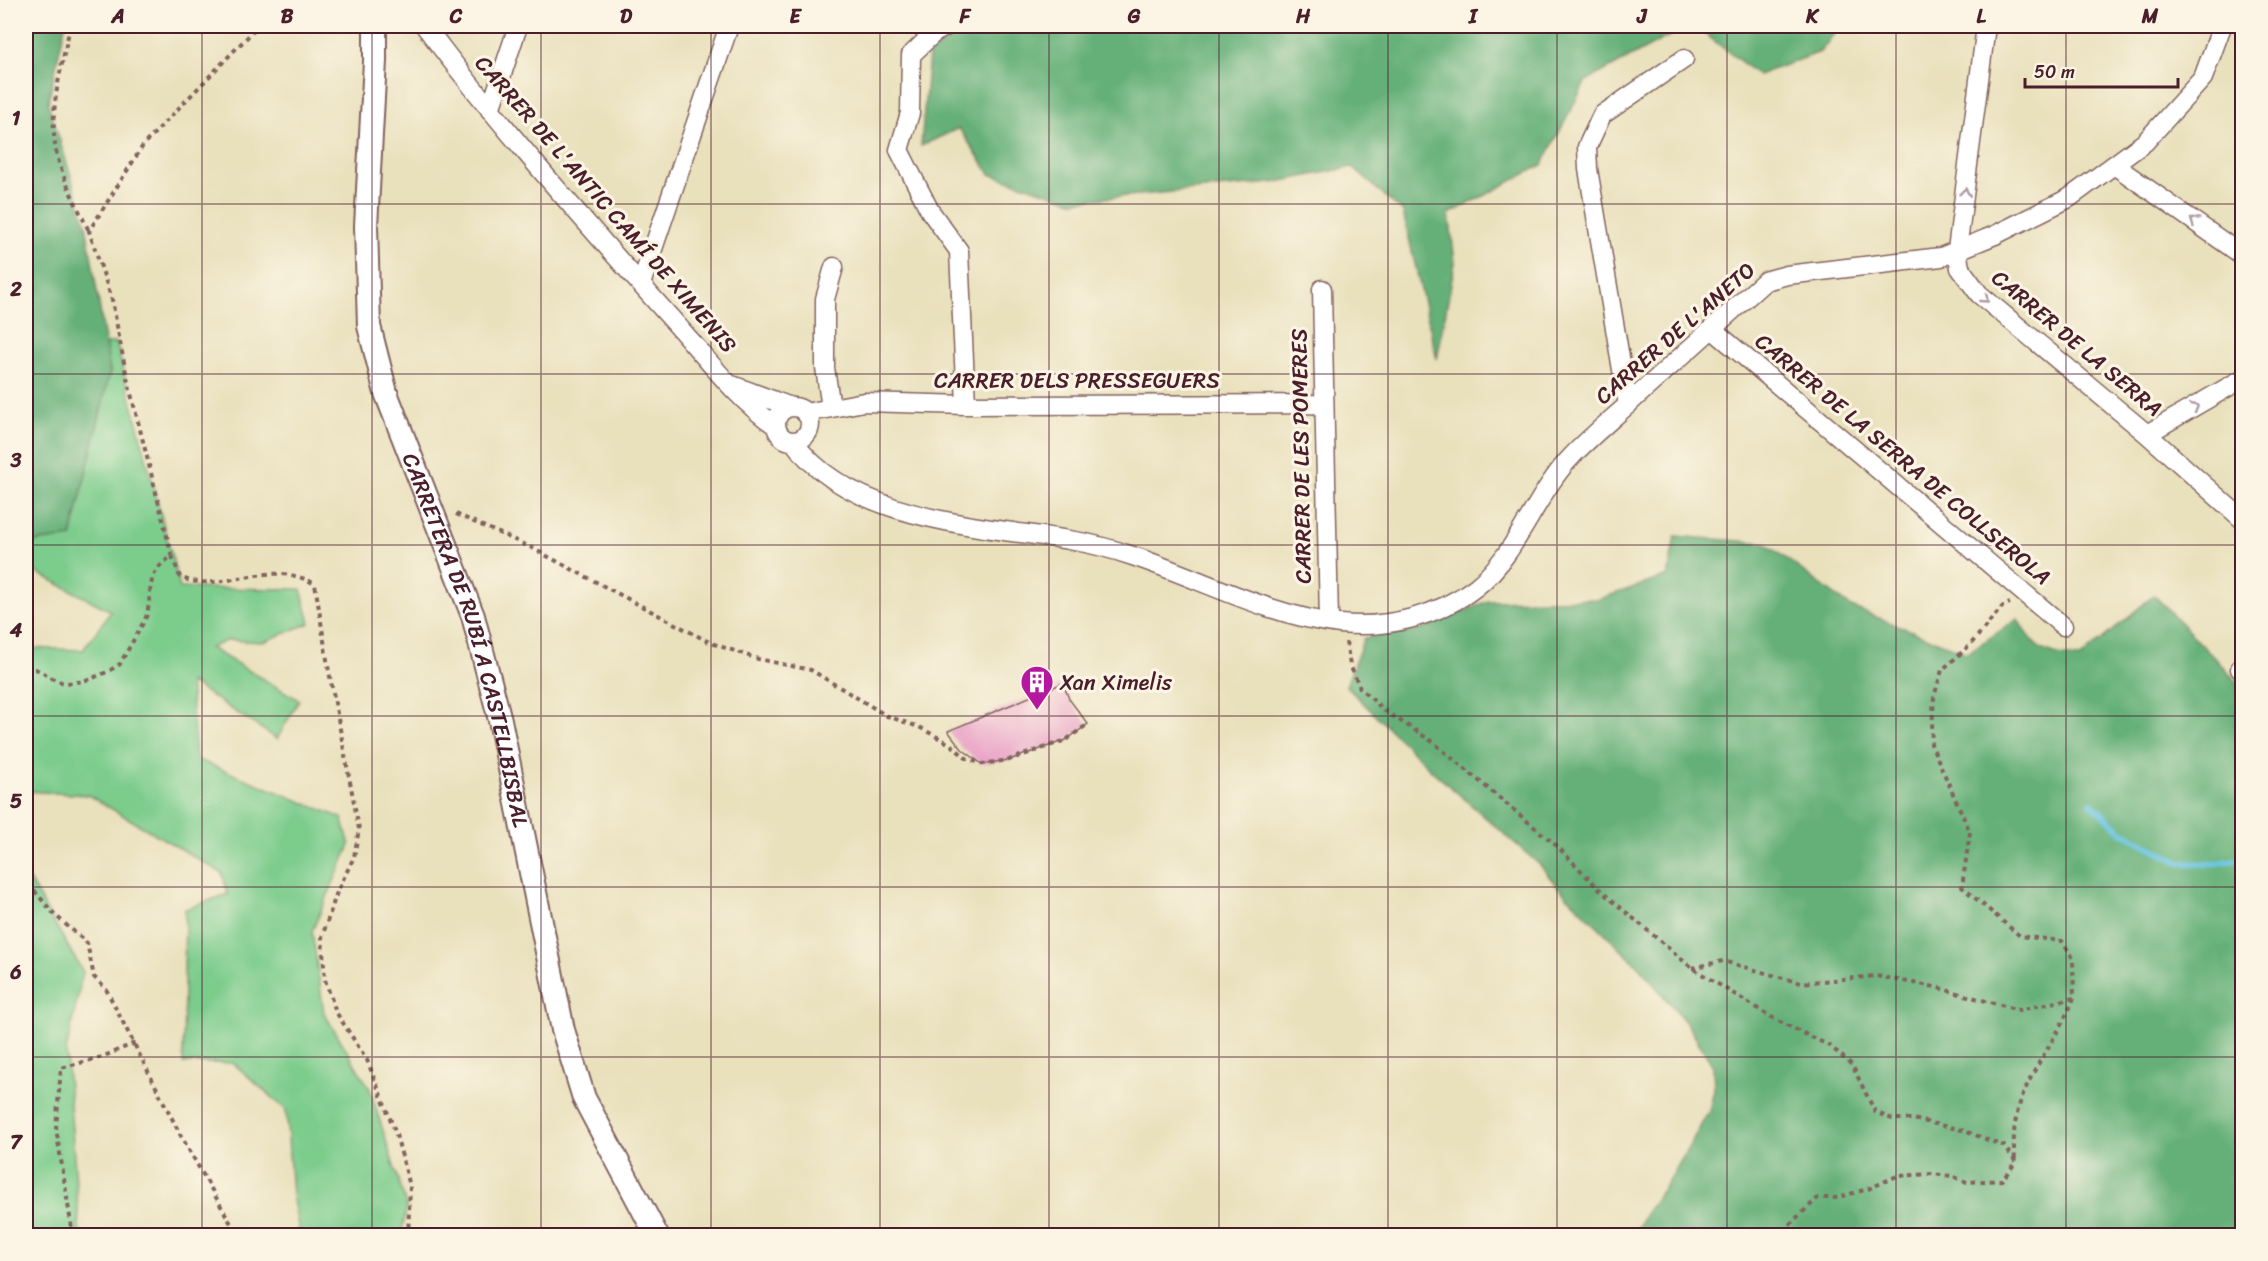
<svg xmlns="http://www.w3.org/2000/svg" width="2268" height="1261" viewBox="0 0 2268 1261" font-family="Sriracha,sans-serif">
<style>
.green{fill:#7ccc8c;stroke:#63765c;stroke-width:1.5}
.forest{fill:#65b078;stroke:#586852;stroke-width:1.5}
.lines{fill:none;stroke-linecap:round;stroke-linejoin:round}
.stream{stroke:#63c2e1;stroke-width:6}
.building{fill:#e79ac3}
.minor-casing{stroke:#82635e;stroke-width:21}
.tertiary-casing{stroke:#82635e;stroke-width:26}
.path{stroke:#82635e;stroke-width:4;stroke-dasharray:4.5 4.5;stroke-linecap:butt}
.minor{stroke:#fff;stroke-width:18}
.tertiary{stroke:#fff;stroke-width:22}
.oneway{stroke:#ae9aa0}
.grid{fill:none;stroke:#4a1f2b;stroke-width:1.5;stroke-opacity:0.55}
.labels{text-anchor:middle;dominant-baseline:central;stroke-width:6;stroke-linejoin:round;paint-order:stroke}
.street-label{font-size:22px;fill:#4a1f2b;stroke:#fcf5e5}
.poi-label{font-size:22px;fill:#4a1f2b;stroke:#fcf5e5;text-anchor:start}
.neatline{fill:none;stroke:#4a1f2b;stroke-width:2}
.grid-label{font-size:20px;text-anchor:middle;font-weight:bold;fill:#4a1f2b}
</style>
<rect width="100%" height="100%" fill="#fcf5e5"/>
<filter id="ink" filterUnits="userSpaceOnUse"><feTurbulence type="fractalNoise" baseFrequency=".0167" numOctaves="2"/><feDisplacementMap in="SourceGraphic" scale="12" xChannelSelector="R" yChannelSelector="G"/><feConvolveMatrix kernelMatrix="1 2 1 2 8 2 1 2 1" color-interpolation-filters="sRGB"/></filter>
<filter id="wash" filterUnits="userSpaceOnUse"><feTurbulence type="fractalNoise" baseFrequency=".008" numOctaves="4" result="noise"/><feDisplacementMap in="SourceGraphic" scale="24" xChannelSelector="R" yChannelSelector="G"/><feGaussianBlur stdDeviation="1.35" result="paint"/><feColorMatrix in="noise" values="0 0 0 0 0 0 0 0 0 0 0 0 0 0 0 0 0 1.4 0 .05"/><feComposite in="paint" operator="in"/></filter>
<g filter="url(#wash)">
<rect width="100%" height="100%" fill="#e9e0bc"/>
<path class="green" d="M116 342 180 588 301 589 310 623 263 642 228 640 210 648 299 700 277 739 190 682 196 759 342 818 350 845 312 931 324 1013 370 1089 407 1208 401 1235H300L292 1195 286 1110 233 1063H183L185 909 228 894 222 873 88 795 26 791V648L83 650 111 611 26 567V543L71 537 110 371 105 344Z
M26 875 83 972 66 1051 80 1235H26Z"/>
<path class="forest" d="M26 26H65L48 103 86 224 110 371 71 537 26 543Z
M966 26H1687L1586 81 1542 165 1449 214 1455 262 1437 359 1403 212 1352 167 1272 183 1072 201 990 174 959 128 921 146 929 54Z
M1695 26H1840L1820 52 1758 75Z
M1675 536 1765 543 1851 607 1967 653 2018 619C2034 651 2046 655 2080 658L2154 595 2242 687V1235H1635L1643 1217 1672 1176 1709 1111 1714 1089 1713 1066 1687 1024 1640 968 1555 884 1541 866 1431 770 1346 686 1364 638 1417 631 1488 601 1599 599 1668 576Z"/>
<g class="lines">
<path class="stream" d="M2091 803 2122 832 2180 863 2212 864 2242 859
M2236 1236 2242 1225"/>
</g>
<g id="blocks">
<path class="building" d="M1063 683 1069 699 1088 724 1066 740 1009 760 982 764 962 749 948 731Z"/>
</g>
</g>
<g filter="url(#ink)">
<use href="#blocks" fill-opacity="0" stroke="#82635e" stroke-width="1.5"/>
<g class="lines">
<g class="minor-casing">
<path id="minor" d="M425 26C500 126 584 221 668 315 702 352 734 397 776 426
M947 26 934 33 911 55 910 113 899 150 930 211 959 251 966 405
M1986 26 1957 250 1960 268 1979 294 2147 434 2242 519
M490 110 518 26
M2114 165 2242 255
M641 284 729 26
M1322 289 1329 622
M1712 329 2063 626
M732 385 791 407
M1628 405 1588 169 1587 147 1602 115 1684 59
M776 424a17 17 0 1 1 34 0a17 17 0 1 1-34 0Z
M831 408 825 368V299L834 267
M805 413 864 402 966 405 1324 404
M2147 434 2242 379
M793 441C848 520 981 526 1069 540 1162 554 1246 613 1340 624 1387 629 1439 616 1476 587 1517 555 1536 493 1572 456 1592 435 1615 417 1636 397 1679 358 1722 320 1765 281L1787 275 1941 257 1995 235 2069 198 2145 142 2203 78 2222 26
M2240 669 2242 666"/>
</g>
<g class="tertiary-casing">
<g id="tertiary">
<path id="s1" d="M375 26V61L366 226 369 326 386 393 473 616 500 720 563 1030 584 1098 657 1236"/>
</g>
</g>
<path class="path" d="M70 26C62 68 46 116 58 159 65 184 78 208 89 231
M456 514 530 547 711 643 758 659 811 670 887 716 919 727 950 744 966 758 982 764 1009 760 1066 740 1088 724
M172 556 127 378 112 300 89 231 144 144 258 26
M1346 642 1350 665 1360 688 1385 711 1433 742 1503 801 1557 846 1601 891 1692 968 1776 1020 1830 1046 1852 1065 1875 1112 1892 1119H1913L1962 1130 2004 1146 2016 1162 2002 1180 1967 1182 1952 1176 1932 1174 1897 1176 1868 1189 1835 1198H1818L1777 1236
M26 666C39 668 48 678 61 682 78 686 106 674 120 664 124 656 146 620 147 614 153 587 145 575 172 556L180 577C221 596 265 556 315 584L328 666 359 829 354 857 337 892 322 937 325 980 336 1012 367 1060 395 1131 410 1186 408 1236
M26 875 32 888 55 915 87 943 94 977 106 989 181 1136 238 1236
M1692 968 1723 961 1801 983 1876 976 1935 987 2019 1010 2074 998 2073 958 2062 941 2020 936 1962 887 1970 832 1931 744 1934 697 1942 670 1970 645 2003 606 2010 603
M2015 1159C2006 1091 2050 1057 2074 998
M73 1236 56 1128 61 1068 102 1057 135 1043"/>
<use href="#minor" class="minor"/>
<use href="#tertiary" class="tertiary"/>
</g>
<defs><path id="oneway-chevron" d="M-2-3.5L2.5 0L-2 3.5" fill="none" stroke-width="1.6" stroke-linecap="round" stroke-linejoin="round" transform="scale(1.5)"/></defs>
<g class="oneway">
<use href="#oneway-chevron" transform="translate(1965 192) rotate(-83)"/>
<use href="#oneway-chevron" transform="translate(2194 221) rotate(-145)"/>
<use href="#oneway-chevron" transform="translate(1985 299) rotate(41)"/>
<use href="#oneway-chevron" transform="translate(2195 407) rotate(-30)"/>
</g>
</g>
<path class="grid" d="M202 26V1236M372 26V1236M541 26V1236M711 26V1236M880 26V1236M1049 26V1236M1219 26V1236M1388 26V1236M1557 26V1236M1727 26V1236M1896 26V1236M2066 26V1236M26 204H2242M26 374H2242M26 545H2242M26 716H2242M26 887H2242M26 1057H2242"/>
<defs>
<g id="building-pin" transform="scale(1.725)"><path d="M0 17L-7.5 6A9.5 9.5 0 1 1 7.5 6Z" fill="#b5179e" stroke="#fcf5e5"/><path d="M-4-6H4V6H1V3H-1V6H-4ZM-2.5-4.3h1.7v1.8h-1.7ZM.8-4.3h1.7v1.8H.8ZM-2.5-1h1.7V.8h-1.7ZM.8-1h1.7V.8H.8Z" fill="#fff"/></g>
</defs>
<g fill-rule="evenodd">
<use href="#building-pin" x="1037" y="682"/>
</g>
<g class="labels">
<g class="street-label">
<text transform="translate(606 204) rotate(49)">CARRER DE L'ANTIC CAMÍ DE XIMENIS</text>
<text transform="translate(1675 333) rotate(-41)">CARRER DE L'ANETO</text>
<text transform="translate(2077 343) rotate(40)">CARRER DE LA SERRA</text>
<text x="1077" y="380">CARRER DELS PRESSEGUERS</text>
<text transform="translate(1301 456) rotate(-91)">CARRER DE LES POMERES</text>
<text transform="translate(1903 459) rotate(40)">CARRER DE LA SERRA DE COLLSEROLA</text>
<text stroke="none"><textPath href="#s1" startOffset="630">CARRETERA DE RUBÍ A CASTELLBISBAL</textPath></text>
</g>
<g class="poi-label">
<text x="1060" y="682">Xan Ximelis</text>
</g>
</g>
<rect width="2268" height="1261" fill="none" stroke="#fcf5e5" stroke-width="66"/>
<path d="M2025 78v9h153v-9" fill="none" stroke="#4a1f2b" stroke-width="3"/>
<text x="2034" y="78" font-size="18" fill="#4a1f2b" stroke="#fcf5e5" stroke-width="4.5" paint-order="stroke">50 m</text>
<rect x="33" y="33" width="2202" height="1195" class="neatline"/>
<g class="grid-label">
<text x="118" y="23">A</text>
<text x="287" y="23">B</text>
<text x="456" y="23">C</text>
<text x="626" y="23">D</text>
<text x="795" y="23">E</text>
<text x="965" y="23">F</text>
<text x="1134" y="23">G</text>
<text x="1303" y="23">H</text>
<text x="1473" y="23">I</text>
<text x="1642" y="23">J</text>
<text x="1812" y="23">K</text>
<text x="1981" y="23">L</text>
<text x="2150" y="23">M</text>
<text x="16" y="125">1</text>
<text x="16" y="296">2</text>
<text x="16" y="467">3</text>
<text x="16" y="637">4</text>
<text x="16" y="808">5</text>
<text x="16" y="979">6</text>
<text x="16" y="1149">7</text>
</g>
</svg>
